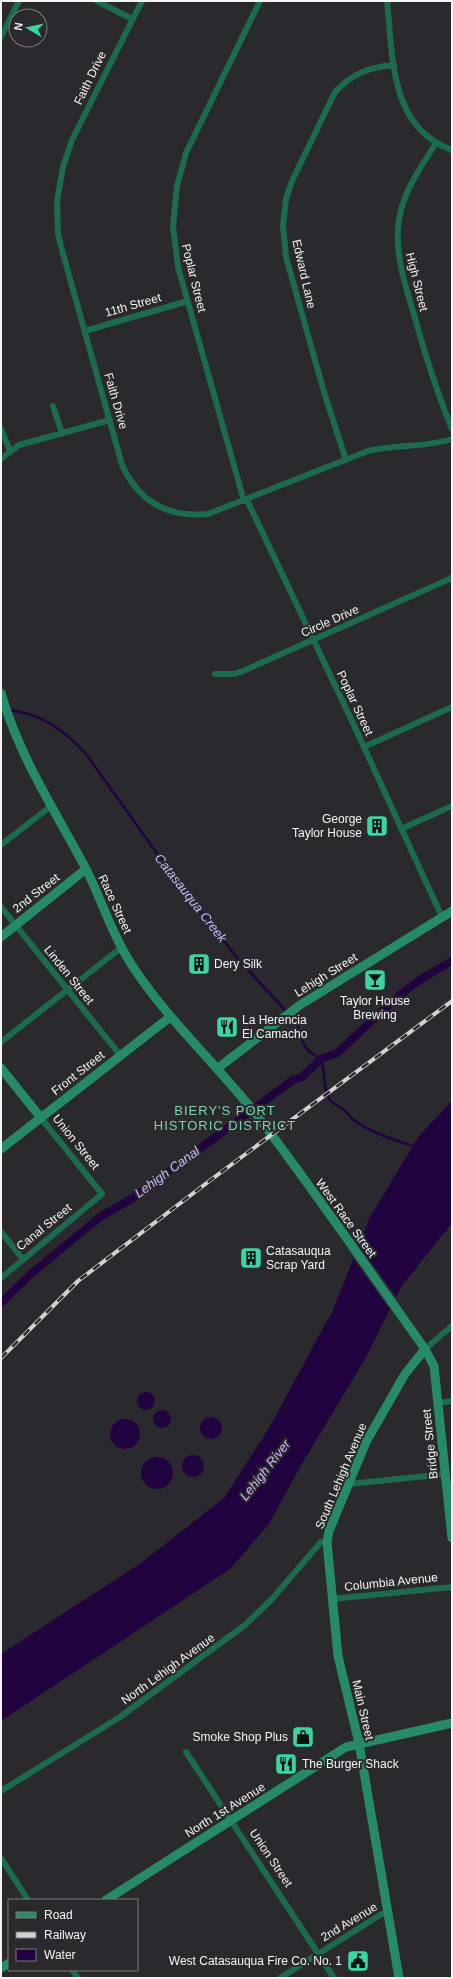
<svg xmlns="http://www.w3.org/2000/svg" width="453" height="1979" viewBox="0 0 453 1979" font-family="Helvetica,sans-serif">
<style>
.water{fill:#21043f}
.pier{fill:#2a292d}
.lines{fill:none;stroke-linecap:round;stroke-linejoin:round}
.stream{stroke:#21043f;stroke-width:2.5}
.canal{stroke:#21043f;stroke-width:8}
.street{stroke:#1c6a51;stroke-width:6}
.secondary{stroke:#268969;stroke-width:9}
.rail-casing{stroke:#d2d1d4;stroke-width:4}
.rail{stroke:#2a292d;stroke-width:2.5;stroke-dasharray:8;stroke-linecap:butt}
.labels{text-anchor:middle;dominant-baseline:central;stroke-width:4;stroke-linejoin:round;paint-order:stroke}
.street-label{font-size:12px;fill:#f4f3f6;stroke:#2a292d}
.poi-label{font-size:12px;fill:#f4f3f6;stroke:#2a292d;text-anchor:start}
.water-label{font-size:13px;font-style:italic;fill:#d0b9fc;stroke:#2a292d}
.neighbourhood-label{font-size:13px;letter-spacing:1px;fill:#7ad3b0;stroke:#2a292d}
</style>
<rect width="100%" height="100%" fill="#2a292d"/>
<path class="water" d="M452 1101V1223L401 1287 364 1361 300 1467 269 1524 230 1569 1 1721V1654L141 1563 224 1498 269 1428 333 1310 370 1217 419 1136Z
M137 1401a9 9 0 1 1 18 0a9 9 0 1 1-18 0Z
M153 1419a9 9 0 1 1 18 0a9 9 0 1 1-18 0Z
M200 1428a11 11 0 1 1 22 0a11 11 0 1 1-22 0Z
M110 1434a15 15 0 1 1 30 0a15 15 0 1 1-30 0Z
M182 1466a11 11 0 1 1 22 0a11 11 0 1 1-22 0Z
M141 1473a16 16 0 1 1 32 0a16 16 0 1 1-32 0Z"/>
<path class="pier" d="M357 1243 397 1298 391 1311 352 1257Z"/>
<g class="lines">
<path class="stream" d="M9 710C41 713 65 731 86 754L176 880 238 959 296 1022C305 1042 299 1047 321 1059 326 1073 322 1088 330 1100 333 1104 339 1106 343 1109 347 1112 350 1117 354 1120 366 1131 397 1141 413 1146"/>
<path class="canal" d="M1 1303 32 1273 100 1217 133 1198 293 1080 302 1077 321 1059 337 1053 401 994 421 979 452 961"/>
<path class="street" d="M97 1 132 19
M142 1 72 140 63 167 57 201 58 234 62 250 122 465C139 502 168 518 208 514L368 451C396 444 424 448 452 439
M387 1C393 55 389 128 452 150
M1 37 19 1
M436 143C421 167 404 190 399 219 394 251 404 281 413 311 424 351 436 390 452 429
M85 331 188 301
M53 406 62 433
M1 429 10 451
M1 459 19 445 110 420
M346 460 324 392 286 257 283 226 286 199 292 181 335 92C352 74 369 67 394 65
M247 500 352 721 442 917
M244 501 178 267 173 226 177 186 186 153 260 1
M215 674H234L243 671 452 578
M364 747 452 707
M401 829 452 806
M1 845 51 806
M1 907 120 1055
M1 1042 122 947
M1 1232 23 1259
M1 1278 102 1194 41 1118
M425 1349 452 1326
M438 1403 452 1401
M349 1484 446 1474
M332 1599 452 1587
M186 1752 334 1978
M1 1791 120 1717 245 1625 272 1599 321 1542H327
M1 1858 28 1900
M72 1970 78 1978
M280 1978 380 1915 389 1911"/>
<path class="secondary" d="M1 693C19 756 54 809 85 867 102 900 113 938 135 970 171 1023 219 1067 259 1118 316 1193 370 1272 425 1349L434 1366 452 1538
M1 937 86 869
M1 1068 41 1118
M218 1068 300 1005 452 911
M1 1149 170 1017
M106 1900 346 1747 452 1723
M1 1968 9 1963
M399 1978 359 1743 338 1656 327 1542 329 1531 366 1442 405 1374 425 1349"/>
<g class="rail-casing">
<path id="rail" d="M1 1358 78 1281 212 1179 452 1001"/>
</g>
<use href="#rail" class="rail"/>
</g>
<defs>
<g id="building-square" transform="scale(1.15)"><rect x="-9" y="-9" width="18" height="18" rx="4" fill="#3bd4a4" stroke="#2a292d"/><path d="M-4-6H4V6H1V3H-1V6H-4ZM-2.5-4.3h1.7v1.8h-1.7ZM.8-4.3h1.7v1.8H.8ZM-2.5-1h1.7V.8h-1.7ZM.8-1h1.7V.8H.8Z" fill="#111"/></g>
<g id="bar-square" transform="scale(1.15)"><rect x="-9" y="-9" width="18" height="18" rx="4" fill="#3bd4a4" stroke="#2a292d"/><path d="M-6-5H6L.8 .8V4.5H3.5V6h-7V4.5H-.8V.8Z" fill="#111"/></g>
<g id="restaurant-square" transform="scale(1.15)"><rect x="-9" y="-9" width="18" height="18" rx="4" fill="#3bd4a4" stroke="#2a292d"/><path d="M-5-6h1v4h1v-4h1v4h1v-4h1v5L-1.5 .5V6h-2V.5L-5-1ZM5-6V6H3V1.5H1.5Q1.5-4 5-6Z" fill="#111"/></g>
<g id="shop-square" transform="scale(1.15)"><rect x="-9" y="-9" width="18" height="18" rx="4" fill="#3bd4a4" stroke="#2a292d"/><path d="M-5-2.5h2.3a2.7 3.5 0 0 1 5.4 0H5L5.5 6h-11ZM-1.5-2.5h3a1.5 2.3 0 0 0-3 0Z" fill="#111"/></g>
<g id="civic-square" transform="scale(1.15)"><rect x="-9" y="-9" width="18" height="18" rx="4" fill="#3bd4a4" stroke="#2a292d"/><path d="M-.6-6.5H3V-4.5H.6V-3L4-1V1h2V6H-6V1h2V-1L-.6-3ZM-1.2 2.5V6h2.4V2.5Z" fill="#111"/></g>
</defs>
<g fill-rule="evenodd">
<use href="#building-square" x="377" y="826"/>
<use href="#building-square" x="199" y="964"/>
<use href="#bar-square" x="375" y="980"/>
<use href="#restaurant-square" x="227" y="1027"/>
<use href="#building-square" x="251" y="1258"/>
<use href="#shop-square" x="303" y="1737"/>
<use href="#restaurant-square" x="286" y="1764"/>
<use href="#civic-square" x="358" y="1961"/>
</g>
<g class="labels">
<g class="street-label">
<text transform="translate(90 78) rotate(-64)">Faith Drive</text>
<text transform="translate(304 274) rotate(77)">Edward Lane</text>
<text transform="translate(194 278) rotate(76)">Poplar Street</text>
<text transform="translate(417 282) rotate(76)">High Street</text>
<text transform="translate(133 305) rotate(-16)">11th Street</text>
<text transform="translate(116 401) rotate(74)">Faith Drive</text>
<text transform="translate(330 621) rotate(-24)">Circle Drive</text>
<text transform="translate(355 703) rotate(65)">Poplar Street</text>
<text transform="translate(36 893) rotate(-38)">2nd Street</text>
<text transform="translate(115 904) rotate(65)">Race Street</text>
<text transform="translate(69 975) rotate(51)">Linden Street</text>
<text transform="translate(326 975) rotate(-32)">Lehigh Street</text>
<text transform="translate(78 1073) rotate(-38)">Front Street</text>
<text transform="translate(76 1142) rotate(51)">Union Street</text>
<text transform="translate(346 1218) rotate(54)">West Race Street</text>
<text transform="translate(44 1227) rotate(-39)">Canal Street</text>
<text transform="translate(430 1444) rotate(-96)">Bridge Street</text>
<text transform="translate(341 1476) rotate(-67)">South Lehigh Avenue</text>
<text transform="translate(391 1582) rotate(-6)">Columbia Avenue</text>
<text transform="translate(168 1669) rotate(-36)">North Lehigh Avenue</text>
<text transform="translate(363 1710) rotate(77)">Main Street</text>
<text transform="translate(225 1810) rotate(-32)">North 1st Avenue</text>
<text transform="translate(271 1858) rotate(56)">Union Street</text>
<text transform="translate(349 1922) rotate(-31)">2nd Avenue</text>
</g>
<g class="poi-label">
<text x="362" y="819" text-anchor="end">George<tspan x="362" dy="14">Taylor House</tspan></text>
<text x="214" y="964">Dery Silk</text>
<text x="375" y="1001" text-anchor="middle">Taylor House<tspan x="375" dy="14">Brewing</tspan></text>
<text x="242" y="1020">La Herencia<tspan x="242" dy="14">El Camacho</tspan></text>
<text x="266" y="1251">Catasauqua<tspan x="266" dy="14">Scrap Yard</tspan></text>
<text x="288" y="1737" text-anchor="end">Smoke Shop Plus</text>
<text x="302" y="1764">The Burger Shack</text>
<text x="342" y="1961" text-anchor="end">West Catasauqua Fire Co. No. 1</text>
</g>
<g class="water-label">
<text transform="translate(191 898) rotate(52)">Catasauqua Creek</text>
<text transform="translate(167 1172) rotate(-36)">Lehigh Canal</text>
<text transform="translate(265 1470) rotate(-52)">Lehigh River</text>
</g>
<g class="neighbourhood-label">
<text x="225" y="1110">BIERY'S PORT<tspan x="225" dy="15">HISTORIC DISTRICT</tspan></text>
</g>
</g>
<rect width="453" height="1979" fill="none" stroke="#f4f3f6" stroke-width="4"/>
<rect x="8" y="1899" width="130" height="72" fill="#2a292d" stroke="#7b7a7d"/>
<rect x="16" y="1912" width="20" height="6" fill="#268969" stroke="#7b7a7d"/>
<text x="44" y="1919" font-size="12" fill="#f4f3f6">Road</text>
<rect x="16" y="1932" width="20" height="6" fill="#d2d1d4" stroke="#7b7a7d"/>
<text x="44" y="1939" font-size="12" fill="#f4f3f6">Railway</text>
<rect x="16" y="1949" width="20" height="12" fill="#21043f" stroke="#7b7a7d"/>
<text x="44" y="1959" font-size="12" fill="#f4f3f6">Water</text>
<g transform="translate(28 28) rotate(279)"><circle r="19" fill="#2a292d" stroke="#7b7a7d"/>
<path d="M0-3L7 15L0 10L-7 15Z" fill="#3bd4a4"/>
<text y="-6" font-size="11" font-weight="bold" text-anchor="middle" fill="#f4f3f6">N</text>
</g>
</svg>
